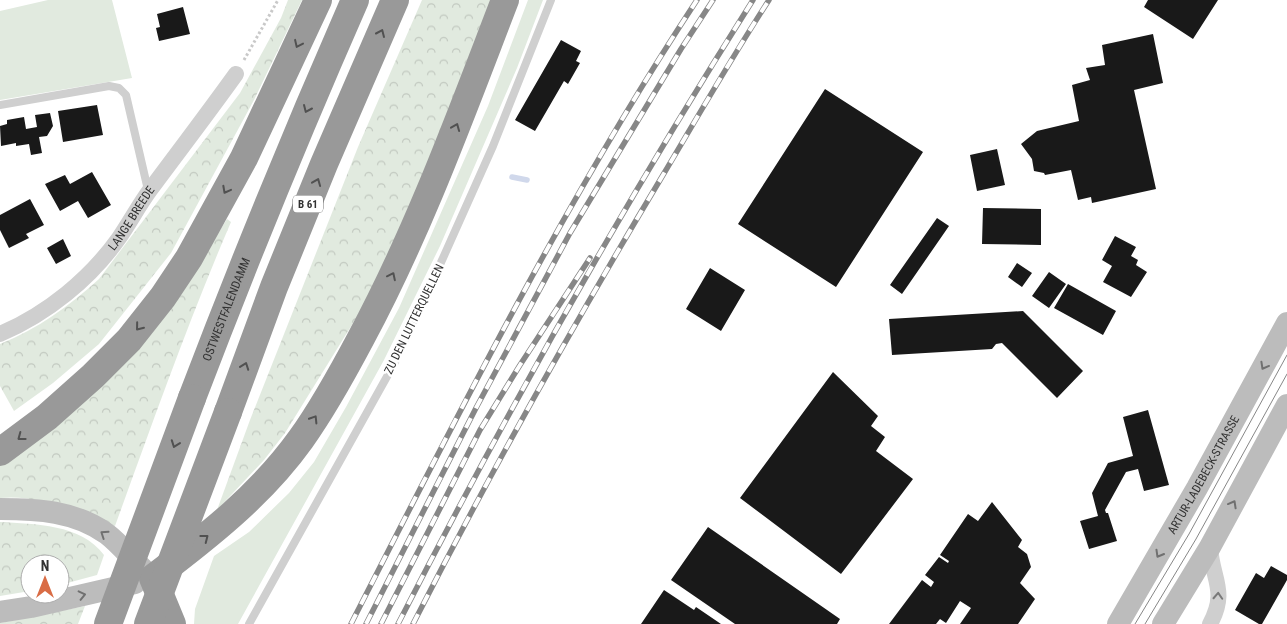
<svg xmlns="http://www.w3.org/2000/svg" width="1287" height="624" viewBox="0 0 1287 624" font-family="'Roboto Condensed',sans-serif">
<style>
.green{fill:#e1eadf}
.forest{fill:url(#forest-crowns)}
.lines{fill:none;stroke-linecap:round;stroke-linejoin:round}
.stream{stroke:#d0d8eb;stroke-width:5.5}
.building{fill:#191919}
.path{stroke:#c9c9c9;stroke-width:3;stroke-dasharray:2.5 2.5;stroke-linecap:butt}
.lane{stroke:#cfcfcf;stroke-width:8}
.street{stroke:#cfcfcf;stroke-width:16}
.secondary{stroke:#bcbcbc;stroke-width:22}
.highway{stroke:#999;stroke-width:28}
.tram{stroke:#878787;stroke-width:1}
.rail-casing{stroke:#878787;stroke-width:5.5}
.rail{stroke:#fff;stroke-width:4;stroke-dasharray:11;stroke-linecap:butt}
.highway-bridge{stroke:#999;stroke-width:28}
.oneway{stroke:#515151}
.oneway2{stroke:#707070}
.oneway3{stroke:#797979}
.labels{text-anchor:middle;dominant-baseline:central;stroke-width:5;stroke-linejoin:round;paint-order:stroke}
.shield{fill:#fff;stroke:#707070;stroke-width:1}
.shield-label{font-size:11px;font-weight:bold;fill:#323232}
.street-label{font-size:12px;fill:#323232;stroke:#fff}
</style>
<defs>
<pattern id="forest-crowns" width="20" height="18" patternUnits="userSpaceOnUse" patternTransform="scale(1.25)"><rect width="20" height="18" fill="#e1eadf"/><path d="M2 6a3 3 0 1 1 6 0M12 15a3 3 0 1 1 6 0" fill="none" stroke="#c2c9c0"/></pattern>
</defs>
<rect width="100%" height="100%" fill="#fff"/>
<path class="green" d="M48 0H112L132 78 0 100V11Z
M528 0H543L517 68 440 246 384 360 238 624H194L195 609 214 556 249 532 289 493 314 462 346 407 399 308 488 106Z"/>
<path class="forest" d="M288 0H302L254 100 171 253 99 344 53 383 14 411 0 386V344C38 329 69 306 99 279L240 93 281 18Z
M422 0H494L427 172 363 307 285 433 264 460 217 510 250 420 358 147Z
M227 219 231 222C188 322 152 424 115 526 78 513 40 494 0 498V463L191 276Z
M0 522C35 524 81 524 104 555L97 575 60 585V564H30V591L0 596Z
M85 606 78 624H0V623Z"/>
<g class="lines">
<path class="stream" d="M512 177 527 180"/>
</g>
<path class="building" d="M1148 0H1218L1193 39 1144 7Z
M183 7 190 34 159 41 156 28 160 27 157 14Z
M1153 34 1163 83 1134 90 1156 189 1092 203 1091 197 1078 200 1071 170 1045 175 1044 173 1034 171 1032 159 1021 144 1037 131 1079 121 1072 85 1090 80 1086 68 1105 65 1102 45Z
M561 40 581 51 576 61 580 63 568 84 564 81 535 131 515 120Z
M825 89 923 152 836 287 738 224Z
M97 105 103 135 63 142 58 111Z
M50 113 53 126 47 136 39 137 42 153 31 155 29 144 16 146V143L1 146 0 126 7 124V120L24 117 26 129 37 127 35 115Z
M997 149 1005 185 977 191 970 155Z
M92 172 111 205 88 218 78 201 60 211 45 184 65 175 70 184Z
M30 199 44 225 26 234 29 238 9 248 0 230V215Z
M983 208 1041 209V245L982 244Z
M937 218 949 226 902 294 890 285Z
M1115 236 1136 247 1131 256 1138 260 1136 265 1147 272 1131 297 1103 282 1112 266 1102 260Z
M63 239 71 256 56 264 47 248Z
M1017 263 1032 273 1022 287 1008 277Z
M710 268 745 290 721 331 686 309Z
M1049 272 1066 284 1049 308 1032 296Z
M1068 284 1116 311 1103 335 1054 308Z
M1023 311 1083 371 1057 398 1002 343 996 344 992 349 892 355 889 319Z
M833 372 878 416 871 426 885 437 876 451 913 479 841 574 740 498Z
M1148 410 1169 485 1144 491 1138 469 1126 472 1105 510 1106 513H1108L1117 541 1089 549 1080 521 1098 516 1092 493 1108 463 1133 456 1123 417Z
M992 502 1022 540 1018 547 1027 554 1031 567 1020 583 1035 599 1018 624H960L971 608 960 601 946 623 940 619 936 624H889L922 580 931 587 934 582 925 575 939 557 948 563 949 561 940 555 968 514 978 521Z
M708 527 840 619 837 624H735L671 580Z
M1271 566 1287 575V580L1262 624H1259L1235 610 1256 573 1264 578Z
M664 590 694 610 696 607 721 624H641Z"/>
<g class="lines">
<path class="path" d="M244 60 278 0"/>
<path class="lane" d="M0 105 109 86 119 88 126 95 148 190
M249 624 394 364 443 258 493 146 551 0"/>
<g class="street">
<path id="s1" d="M0 334C47 314 90 279 119 238 130 222 139 205 150 190 179 151 208 113 236 74"/>
<path d="M1210 624C1228 591 1212 579 1210 547"/>
</g>
<g class="secondary">
<path d="M0 509C37 509 76 511 107 534 120 544 131 558 143 569"/>
<path d="M0 612 31 607 135 583"/>
<path id="s2" d="M1118 624 1197 488 1287 323"/>
<path d="M1163 624 1210 547 1287 405"/>
</g>
<g class="highway">
<path id="s3" d="M192 398C243 264 297 132 355 0"/>
<path d="M228 412 274 287 324 164 395 0"/>
<path d="M0 452 47 417 93 376 129 340 163 297 189 258 244 158 318 0"/>
<path d="M172 624 153 578C207 537 261 495 301 439 324 407 343 372 361 338 419 230 461 114 505 0"/>
</g>
<path class="tram" d="M1135 624 1189 534 1287 355
M1145 624 1196 539 1287 374"/>
<g class="rail-casing">
<path id="rail" d="M351 624C459 412 566 199 697 0
M366 624 476 408 570 233 681 49 713 0
M381 624 480 430 520 365 590 258
M398 624C507 411 625 202 753 0
M413 624C491 471 575 322 663 175 698 116 732 57 769 0"/>
</g>
<use href="#rail" class="rail"/>
<path class="highway-bridge" d="M108 624 192 398
M148 624 228 412"/>
</g>
<defs><path id="oneway-chevron" d="M-2-3.5L2.5 0L-2 3.5" fill="none" stroke-width="1.6" stroke-linecap="round" stroke-linejoin="round" transform="scale(1.25)"/></defs>
<g class="oneway">
<use href="#oneway-chevron" transform="translate(381 33) rotate(-66)"/>
<use href="#oneway-chevron" transform="translate(298 44) rotate(115)"/>
<use href="#oneway-chevron" transform="translate(307 109) rotate(114)"/>
<use href="#oneway-chevron" transform="translate(456 127) rotate(-68)"/>
<use href="#oneway-chevron" transform="translate(317 182) rotate(-68)"/>
<use href="#oneway-chevron" transform="translate(226 190) rotate(118)"/>
<use href="#oneway-chevron" transform="translate(392 276) rotate(-64)"/>
<use href="#oneway-chevron" transform="translate(139 327) rotate(129)"/>
<use href="#oneway-chevron" transform="translate(245 366) rotate(-70)"/>
<use href="#oneway-chevron" transform="translate(314 419) rotate(-58)"/>
<use href="#oneway-chevron" transform="translate(21 437) rotate(143)"/>
<use href="#oneway-chevron" transform="translate(175 444) rotate(110)"/>
<use href="#oneway-chevron" transform="translate(205 538) rotate(-38)"/>
</g>
<g class="oneway2">
<use href="#oneway-chevron" transform="translate(1264 366) rotate(119)"/>
<use href="#oneway-chevron" transform="translate(1233 504) rotate(-61)"/>
<use href="#oneway-chevron" transform="translate(104 534) rotate(-146)"/>
<use href="#oneway-chevron" transform="translate(1159 554) rotate(120)"/>
<use href="#oneway-chevron" transform="translate(82 595) rotate(-13)"/>
</g>
<use class="oneway3" href="#oneway-chevron" transform="translate(1218 596) rotate(-87)"/>
<g class="labels">
<rect class="shield" x="293" y="195.5" width="30" height="17" rx="4"/>
<g class="shield-label">
<text x="308" y="204">B 61</text>
</g>
<g class="street-label">
<text stroke="none"><textPath href="#s1" startOffset="178">LANGE BREEDE</textPath></text>
<text stroke="none"><textPath href="#s3" startOffset="95">OSTWESTFALENDAMM</textPath></text>
<text transform="translate(414 319) rotate(-64)">ZU DEN LUTTERQUELLEN</text>
<text stroke="none"><textPath href="#s2" startOffset="172">ARTUR-LADEBECK-STRASSE</textPath></text>
</g>
</g>
<g transform="translate(45 579)"><circle r="24" fill="#ffffff" stroke="#adadad"/>
<path d="M0-4L9 19L0 12L-9 19Z" fill="#d96c45"/>
<text y="-8" font-size="14" font-weight="bold" text-anchor="middle" fill="#323232">N</text>
</g>
</svg>
